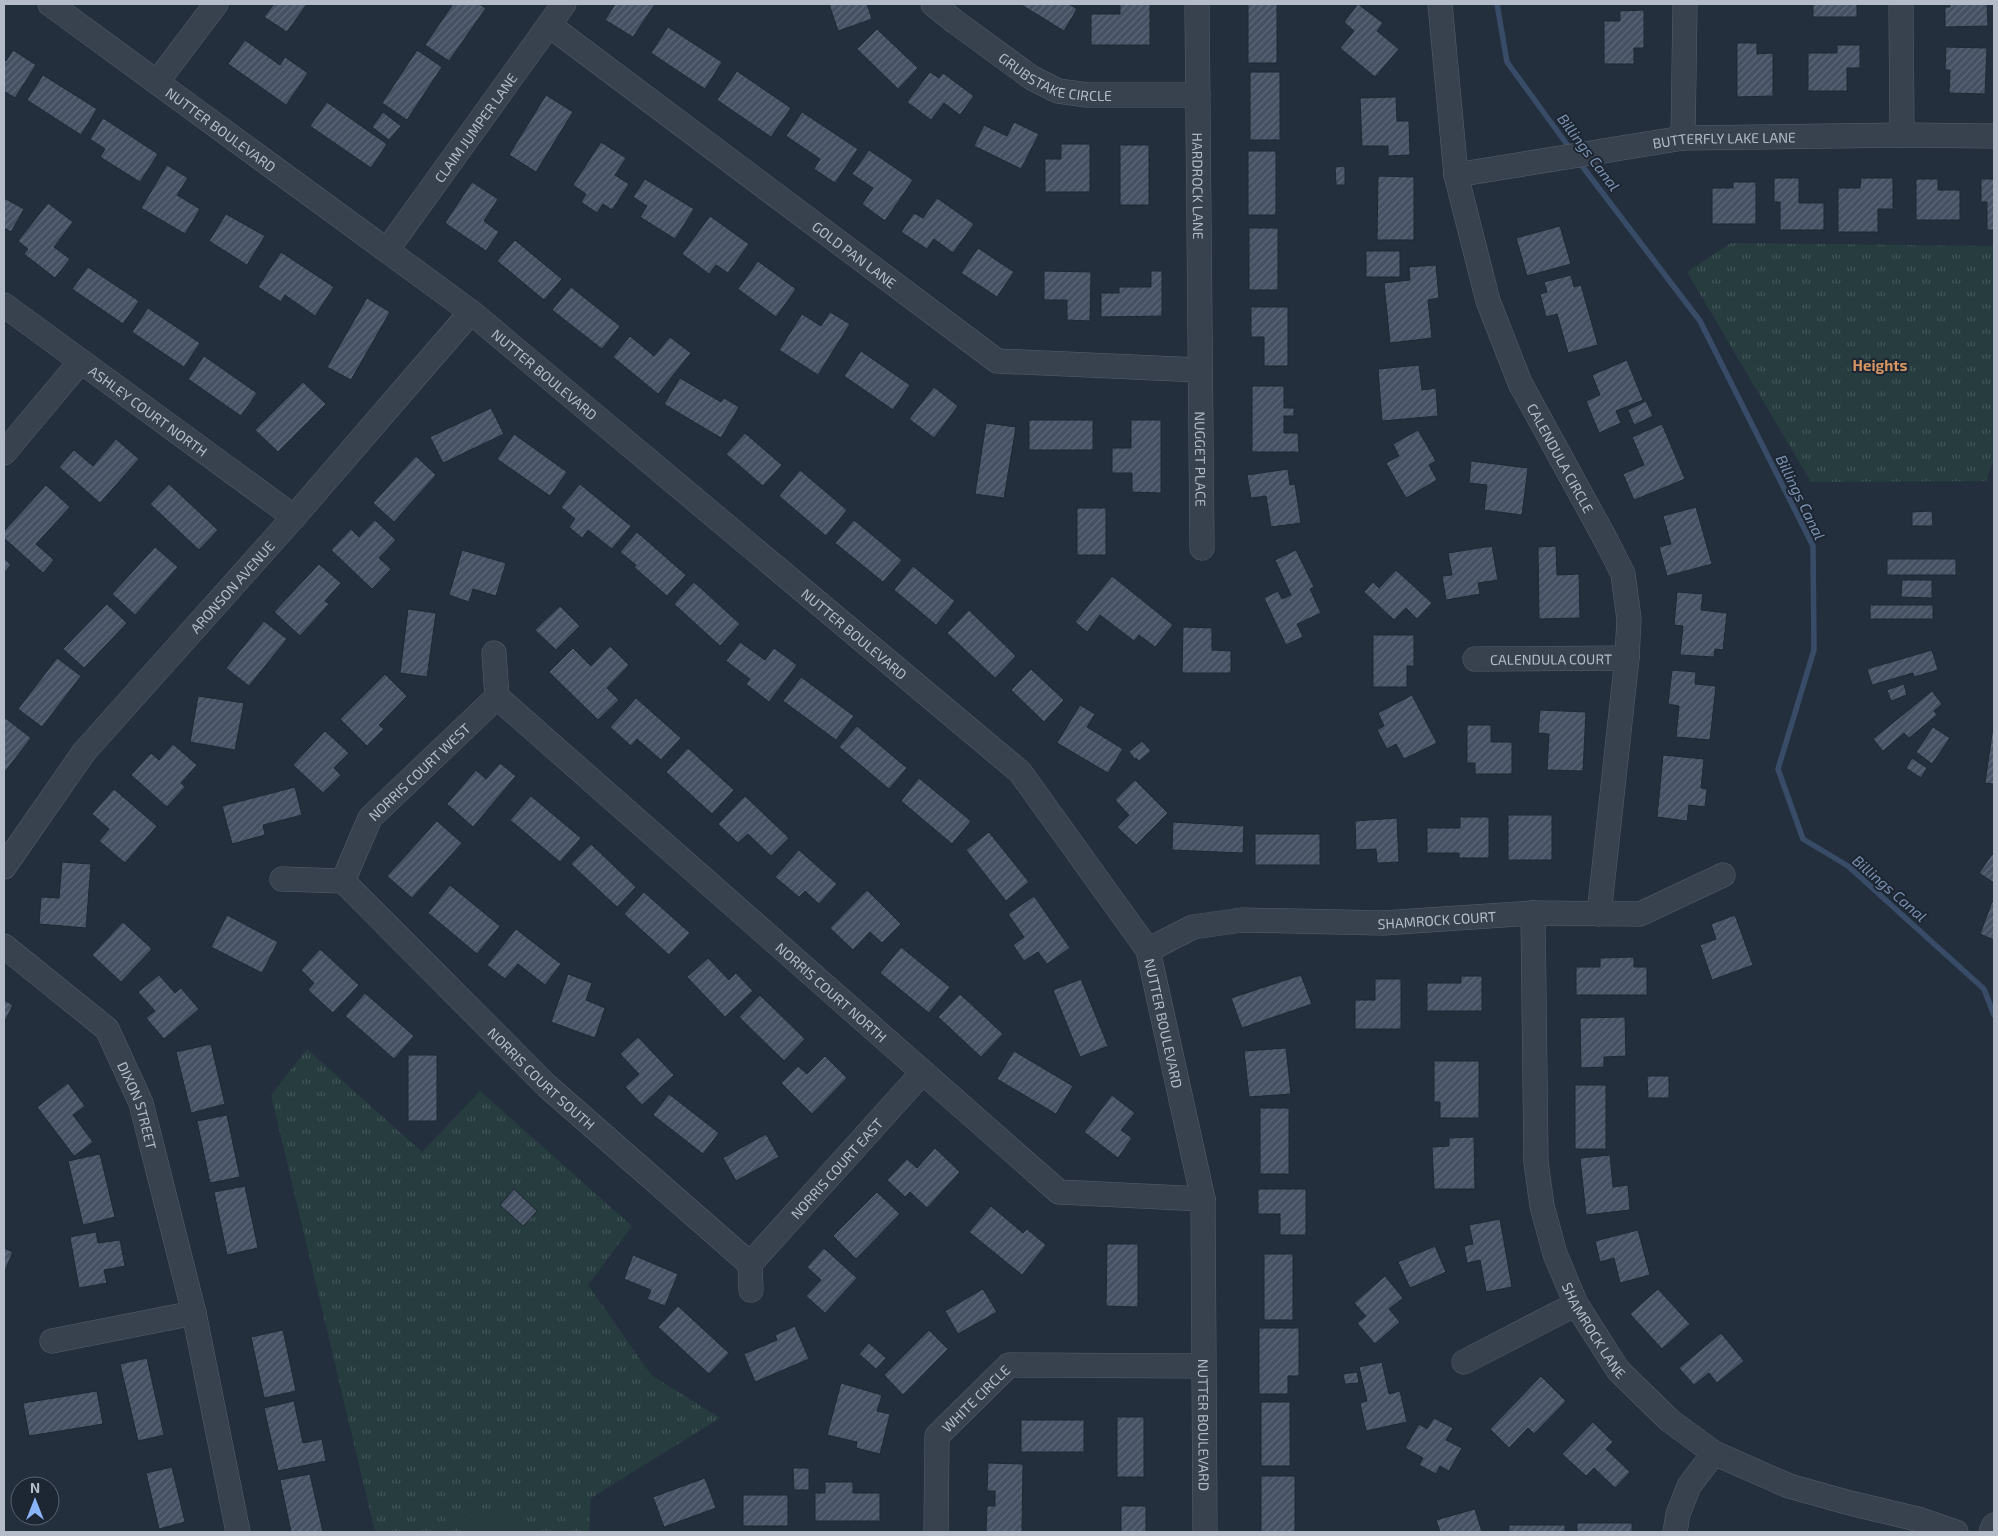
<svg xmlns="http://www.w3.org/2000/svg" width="1998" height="1536" viewBox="0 0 1998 1536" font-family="'Exo 2',sans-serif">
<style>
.grass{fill:url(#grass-tufts)}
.garden{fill:#263c3f}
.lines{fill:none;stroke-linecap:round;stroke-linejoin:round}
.stream{stroke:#394c67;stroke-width:5.5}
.building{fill:url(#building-hatch);stroke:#1f2835}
.minor-casing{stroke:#565f6c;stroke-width:25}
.minor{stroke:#38414e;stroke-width:24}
.labels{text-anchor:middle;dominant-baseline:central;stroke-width:4;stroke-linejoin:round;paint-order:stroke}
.street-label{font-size:14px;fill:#b4bcc9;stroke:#1d2633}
.water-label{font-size:15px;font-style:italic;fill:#7c92b1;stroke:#1d2633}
.neighbourhood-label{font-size:15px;font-weight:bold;fill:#d59563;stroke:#1d2633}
</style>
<defs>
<pattern id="grass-tufts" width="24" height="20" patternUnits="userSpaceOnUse" patternTransform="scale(1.25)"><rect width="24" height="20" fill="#263c3f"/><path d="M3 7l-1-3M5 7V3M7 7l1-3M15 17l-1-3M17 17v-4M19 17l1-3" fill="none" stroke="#435659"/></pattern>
<pattern id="building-hatch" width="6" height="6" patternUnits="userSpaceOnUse" patternTransform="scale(1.25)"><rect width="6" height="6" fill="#455162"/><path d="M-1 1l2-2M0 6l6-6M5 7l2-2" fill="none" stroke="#5d6877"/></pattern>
</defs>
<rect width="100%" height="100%" fill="#242f3e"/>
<path class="grass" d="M1731 243 1994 246V459L1986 481 1811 482 1687 272Z
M307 1049 422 1152 480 1091 632 1226 588 1285 651 1375 720 1418 591 1498 589 1532H375L271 1095Z"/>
<path class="garden" d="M520 1513 521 1532H468L467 1517Z"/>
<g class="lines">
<path class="stream" d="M1497 4 1507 62 1571 150
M1579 162 1700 321 1813 546 1814 650 1778 769 1803 839 1848 866 1984 989 1994 1015"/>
</g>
<path class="building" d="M274 4H307L287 32 264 17Z
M453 4H479L486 8 449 61 425 45Z
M615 4H655L633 37 605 20Z
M829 4H867L872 19 838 31Z
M1020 4H1069L1077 9 1064 31Z
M1120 4H1150V45H1091V14H1120Z
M1248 4H1277V63H1248Z
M1358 4 1383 23 1377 31 1399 49 1375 77 1340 48 1354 31 1344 22Z
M1813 4H1857V17H1813Z
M1950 4H1987L1988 26 1945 27V7H1950Z
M1644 10V48H1634V64H1604V21H1620V11Z
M668 27 722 62 705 89 651 53Z
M877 29 918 68 898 89 857 49Z
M245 40 280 65 285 57 308 73 286 105 228 64Z
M1737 43H1757V54L1773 53V96L1737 97Z
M1837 45H1860V68H1847V91H1808V53H1837Z
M1946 47 1987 48 1985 94 1949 93 1950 70H1945Z
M13 50 36 65 15 98 4 91V60L6 61Z
M417 50 442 67 407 120 382 103Z
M737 71 791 108 771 137 717 100Z
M930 72 939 78 943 73 974 96 960 115 944 103 931 120 907 102Z
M1250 72H1280V140H1250Z
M43 75 97 109 81 135 27 100Z
M546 95 573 112 536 172 509 155Z
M1396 97 1397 121H1409L1410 155 1388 156V146H1362L1360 98Z
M327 102 387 144 371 168 310 126Z
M383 112 401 126 389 140 372 127Z
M802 112 858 149 835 183 814 169 820 159 786 136Z
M103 118 158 154 140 182 100 157 105 149 90 139Z
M1014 122 1039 134 1021 169 974 146 984 125 1007 136Z
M601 142 626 158 615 175 629 184 612 210 603 204 597 213 581 202 586 194 573 185Z
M1061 144H1090V192H1045V159H1061Z
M1120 145H1149V205H1120Z
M869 150 913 180 885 221 862 204 873 188 852 174Z
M1248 151H1276V215H1248Z
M167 165 188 178 177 195 200 209 185 234 141 208Z
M1345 166V185H1336L1335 167Z
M1378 176 1414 177V240H1377Z
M1774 178H1799V203H1824V230H1780V202H1774Z
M1861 178H1893V209H1878V232H1838V188H1860Z
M645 179 694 209 675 239 640 217 647 206 633 197Z
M1916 179H1938V190H1960V220H1916Z
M1981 179H1994V230H1987V202H1981Z
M472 182 498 199 484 221 499 232 486 251 445 223Z
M1733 182H1756V224H1712V188H1733Z
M4 198 24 209 11 232 4 228Z
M937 198 974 224 953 253 934 239 927 249 901 232 914 213 923 218Z
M48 203 73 222 54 247 70 259 55 278 24 254 28 249 18 241Z
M226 214 265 236 247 265 209 241Z
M710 216 749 244 728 273 716 265 709 274 682 254Z
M1560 226 1571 264 1527 276 1516 238Z
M1249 228H1278V290H1249Z
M515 240 562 279 544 300 497 261Z
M978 248 1014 272 997 297 961 273Z
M1366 251H1400V277H1366Z
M281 252 334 287 315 316 285 295 281 302 258 287Z
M758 261 796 289 776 317 738 289Z
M1436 265 1439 298 1428 300 1432 338 1390 343 1384 283 1410 280 1409 267Z
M88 267 139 301 123 324 72 289Z
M1044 271 1091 272 1090 321 1067 320V300H1044Z
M1151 271H1162V316L1101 317V293H1119V287H1151Z
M1571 275 1574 287 1581 285 1598 345 1568 353 1557 314 1546 317 1540 294 1547 292 1544 282Z
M571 287 620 326 602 349 552 310Z
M367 298 390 312 351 380 327 367Z
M1251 307H1288V366H1264V337H1251Z
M148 308 200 343 184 367 132 332Z
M830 312 850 324 818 375 779 350 802 314 821 326Z
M630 336 654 356 670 337 691 353 658 394 613 357Z
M861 351 910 385 893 410 844 376Z
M204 356 257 393 241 416 188 379Z
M1627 360 1643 400 1616 411 1621 423 1599 433 1586 401 1600 395 1592 375Z
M1419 365 1422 390 1436 388 1438 416 1382 421 1378 369Z
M680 378 721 402 724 398 739 407 721 438 664 404Z
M303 382 326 404 278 452 255 430Z
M1252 386H1284V408H1294V416H1284V433H1298L1299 452H1252Z
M934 387 958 406 934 438 909 419Z
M1646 401 1653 416 1634 425 1628 410Z
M491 408 504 434 443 463 430 437Z
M1029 420H1093V450H1029Z
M1131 420H1161V493L1132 492V473H1112V448H1131Z
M986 423 1016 427 1004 498 975 494Z
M1662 424 1685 479 1634 500 1623 474 1644 465 1632 437Z
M1418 430 1436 461 1429 465 1437 480 1406 498 1386 463 1399 456 1393 444Z
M745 433 782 465 763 486 726 454Z
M514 434 567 472 550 496 497 459Z
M116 439 139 459 100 503 59 467 74 450 93 466Z
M416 456 436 475 394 522 373 503Z
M1471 461 1528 468 1522 515 1484 510 1487 485 1469 483Z
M1288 469 1290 485 1295 484 1301 523 1271 527 1266 496 1251 498 1247 475Z
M800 470 847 510 826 536 779 496Z
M169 484 218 530 199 550 150 504Z
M580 484 631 526 612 549 588 530 582 538 569 527 575 519 561 507Z
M46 485 70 507 36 544 54 560 43 573 4 538V531Z
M1696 507 1712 564 1667 576 1659 547 1671 544 1663 516Z
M1077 508H1106V555H1077Z
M1932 511 1933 526H1912V512Z
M375 520 396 540 379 558 391 569 372 589 331 550 351 529 359 537Z
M854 520 902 560 883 582 835 543Z
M637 532 686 575 667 596 634 567 636 565 620 552Z
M1492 546 1498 580 1478 583 1480 594 1446 600 1442 576 1452 575 1448 553Z
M1556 546 1557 575 1579 574 1580 618 1539 619 1538 547Z
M155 547 178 567 135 615 112 594Z
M462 550 506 563 496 596 473 589 469 602 449 595Z
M1296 550 1314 587 1310 589 1321 613 1297 624 1303 637 1286 645 1264 598 1278 591 1282 599 1291 595 1275 560Z
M4 558 11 565 4 573Z
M1887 559H1956V575H1887Z
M319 564 341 583 325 601 329 604 300 636 274 612Z
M913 566 955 601 936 625 894 590Z
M1396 570 1432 603 1417 619 1406 608 1394 620 1364 592 1373 582 1379 588Z
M1112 576 1173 625 1155 647 1139 635 1134 641 1100 615 1087 632 1075 622Z
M1902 580H1932V598L1901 597Z
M694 582 740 624 720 646 674 604Z
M1677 592 1703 594 1701 610 1727 613 1723 650 1715 649 1714 657 1680 655 1683 626 1674 625Z
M107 604 127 623 84 668 63 649Z
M1870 605H1933V619H1870Z
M560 606 580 626 556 650 535 630Z
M408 609 436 613 427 677 400 673Z
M969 610 1016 656 995 678 947 633Z
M264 621 287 639 249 686 226 668Z
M1183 627 1212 628V650L1231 651V673H1182Z
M1373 635H1414V666H1407V687H1373Z
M740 642 765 660 774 648 797 665 769 702 746 684 750 679 726 661Z
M610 646 629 665 607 688 619 700 598 720 549 672 573 648 591 666Z
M1932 650 1938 670 1914 677 1913 673 1872 685 1867 669Z
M57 658 81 676 42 727 18 709Z
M1031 669 1064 700 1044 722 1011 690Z
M1672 670 1696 672 1695 684 1716 686 1710 740 1676 737 1679 706 1668 704Z
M385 674 407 696 379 725 384 729 367 746 340 719Z
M801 677 854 716 836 740 783 701Z
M1904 684 1907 695 1891 701 1887 690Z
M1932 691 1942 704 1934 711 1937 715 1909 738 1904 733 1883 751 1873 739Z
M1412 695 1437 743 1404 759 1396 744 1387 749 1377 730 1384 726 1378 713Z
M198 696 244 703 235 750 190 742Z
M636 698 681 738 661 760 637 739 631 746 610 727Z
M1080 705 1095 714 1087 727 1123 749 1108 773 1057 743Z
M1540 710 1586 712 1583 771 1547 770 1549 734 1538 733Z
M4 717 31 738 4 773Z
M1994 720V784L1985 783Z
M1467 725H1491V742H1512V774H1475V763H1467Z
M857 726 907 768 889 789 839 747Z
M1933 727 1950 738 1932 764 1916 752Z
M325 731 349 753 334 768 341 775 323 793 293 765Z
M1142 741 1151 751 1139 761 1136 758 1132 762 1134 758 1129 752Z
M173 744 197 765 181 783 185 787 167 807 131 775 151 753 159 760Z
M688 748 734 790 712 814 666 772Z
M1663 755 1704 759 1701 788 1707 789 1705 807 1689 805 1687 821 1657 817Z
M1912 758 1927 768 1921 778 1906 768Z
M500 763 516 776 473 827 447 804 476 770 486 779Z
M919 778 971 821 952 844 901 801Z
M1135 780 1168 813 1136 845 1117 827 1129 815 1115 800Z
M295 787 302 815 263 825 265 835 232 844 222 806Z
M114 789 157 826 125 863 99 841 109 829 92 814Z
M531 796 581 838 560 862 510 820Z
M745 796 789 838 771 856 748 834 738 843 718 824Z
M1508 815H1552V860H1508Z
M1460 817H1489V858H1459V853H1427V828H1460Z
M1397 818 1399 862 1377 863 1376 849 1356 850 1355 821Z
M437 821 462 843 412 898 387 876Z
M1173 822 1244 826 1243 853 1172 850Z
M989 832 1029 882 1006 901 966 850Z
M1255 834H1320V865H1255Z
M591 844 636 887 617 907 571 864Z
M799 850 837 884 819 904 805 891 799 897 775 877Z
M1992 854 1994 855V883L1979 873Z
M62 862 91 864 86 928 39 924 41 897 59 898Z
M450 885 500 926 477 954 428 913Z
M867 890 901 924 882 943 870 932 853 950 830 928Z
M644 892 690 933 669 955 624 914Z
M1034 896 1070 948 1047 964 1038 952 1024 961 1013 945 1024 937 1008 914Z
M1992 902H1994V940L1980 934Z
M227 915 278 942 262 973 211 947Z
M1735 915 1753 965 1712 980 1700 945 1716 939 1711 924Z
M123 922 152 949 121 982 92 955Z
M516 929 561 964 545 985 518 964 505 979 487 965Z
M901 947 950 987 929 1013 880 973Z
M320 949 359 985 333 1013 308 990 314 983 301 970Z
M1634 957V967H1647V995H1576V967H1600V958Z
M708 958 729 980 736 973 753 991 725 1017 687 977Z
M568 974 592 983 586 1000 605 1008 595 1038 551 1022Z
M159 975 175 993 181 988 199 1009 164 1039 146 1018 155 1011 138 992Z
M1301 975 1312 1004 1242 1028 1231 998Z
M1461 976H1482V1011H1427V983H1461Z
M1081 979 1108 1046 1080 1057 1053 990Z
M1375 979H1401V1029H1355V1000H1375Z
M365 993 414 1036 394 1059 345 1016Z
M960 994 1003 1034 981 1057 938 1017Z
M760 995 805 1039 784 1061 739 1017Z
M4 1000 13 1005 4 1023Z
M1625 1017 1626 1056 1604 1057V1067L1581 1068 1580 1018Z
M638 1037 674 1075 642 1105 625 1087 639 1074 620 1054Z
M211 1044 225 1104 191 1113 176 1052Z
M1286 1048 1291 1094 1249 1097 1244 1051Z
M1014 1051 1073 1086 1056 1114 997 1079Z
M408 1055H437V1121H408Z
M825 1056 847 1078 812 1114 781 1083 798 1066 807 1074Z
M1434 1061H1479V1118H1440V1102H1434Z
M1647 1076H1669V1098H1648Z
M68 1083 85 1106 73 1115 93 1142 74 1156 37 1107Z
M1575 1085H1606V1149H1575Z
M669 1094 719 1133 703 1154 653 1115Z
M1112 1095 1135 1113 1121 1130 1132 1138 1118 1158 1084 1132Z
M1260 1108H1289V1174H1260Z
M227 1115 240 1177 210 1183 197 1121Z
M766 1134 779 1157 736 1181 723 1158Z
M1474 1137 1475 1189H1434L1432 1147 1449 1146V1138Z
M935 1148 960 1172 927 1208 910 1192 905 1197 887 1180 907 1159 917 1168Z
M100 1154 115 1217 83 1225 68 1161Z
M1610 1155 1613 1187 1628 1185 1630 1210 1586 1215 1580 1158Z
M245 1186 258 1248 227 1255 214 1192Z
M514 1189 537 1211 523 1226 500 1205Z
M1258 1189H1306V1235H1280V1214H1258Z
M877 1192 900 1214 856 1259 833 1236Z
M991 1206 1023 1233 1027 1229 1046 1245 1022 1275 969 1232Z
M1500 1219 1512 1287 1486 1292 1480 1260 1467 1263 1464 1246 1473 1244 1469 1225Z
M1638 1230 1650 1275 1620 1283 1614 1258 1600 1262 1595 1241Z
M96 1232 98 1243 120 1240 125 1266 104 1270 107 1283 79 1288 70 1237Z
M1107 1244H1138V1307L1106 1306Z
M1435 1246 1446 1272 1410 1288 1398 1262Z
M4 1248 13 1252 4 1273Z
M824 1248 857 1278 825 1313 806 1296 821 1280 807 1267Z
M1264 1254H1293V1320H1264Z
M633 1255 678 1274 665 1306 647 1299 651 1290 624 1279Z
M1385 1276 1403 1298 1389 1309 1400 1322 1375 1344 1357 1323 1366 1316 1354 1303Z
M983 1289 997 1312 958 1334 945 1311Z
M1658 1289 1690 1324 1662 1349 1630 1314Z
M678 1306 729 1353 709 1374 658 1327Z
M795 1326 809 1359 755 1382 744 1354 777 1340 775 1335Z
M1259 1328H1299V1376H1288V1394H1259Z
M283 1330 296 1391 264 1398 251 1337Z
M929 1330 948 1349 903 1395 884 1375Z
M1721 1333 1744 1361 1717 1383 1709 1373 1694 1385 1679 1368Z
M869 1343 886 1358 876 1369 859 1354Z
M147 1358 164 1435 138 1441 120 1364Z
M1382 1362 1389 1394 1400 1391 1407 1422 1366 1431 1360 1403 1367 1401 1359 1367Z
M1357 1372 1359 1383 1345 1384 1343 1374Z
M1541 1376 1566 1401 1534 1434 1528 1428 1509 1448 1490 1429Z
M841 1383 882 1395 877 1411 890 1414 880 1454 856 1448 857 1442 827 1435Z
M97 1391 103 1424 29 1436 23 1403Z
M294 1401 303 1443 322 1439 326 1461 278 1471 264 1408Z
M1261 1402H1290V1466H1261Z
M1117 1417H1144V1477H1117Z
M1434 1418 1453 1428 1446 1440 1462 1448 1449 1471 1440 1466 1436 1474 1419 1465 1423 1458 1405 1448 1419 1424 1427 1429Z
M1021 1420H1084V1452H1021Z
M1593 1422 1613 1442 1606 1449 1630 1472 1615 1488 1594 1468 1586 1476 1562 1454Z
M988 1463 1023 1464 1022 1532H986L987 1506H995V1491H987Z
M172 1467 185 1522 159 1529 146 1473Z
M793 1468H809V1490H794Z
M310 1474 323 1532H291L280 1480Z
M1261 1476H1295V1532H1261Z
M705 1478 716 1508 664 1527 653 1497Z
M825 1482H853V1493H880V1521H815V1493H825Z
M743 1495H788V1526H743Z
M1121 1506H1146V1532H1117H1121Z
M1475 1509 1482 1532H1440L1436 1520Z
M1577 1523H1632V1532H1577Z
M1509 1525H1565V1532H1509Z"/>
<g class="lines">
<g class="minor-casing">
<g id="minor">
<path id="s1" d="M50 4 471 312 1020 772 1148 950 1203 1199 1205 1532"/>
<path id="s2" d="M933 4 954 21 1032 78 1058 91 1087 95H1198"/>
<path id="s3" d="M1197 4 1202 548"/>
<path id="s4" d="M1440 4 1456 175 1488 301 1520 383 1607 542 1623 574 1629 619 1627 658 1599 914"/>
<path d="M1901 4 1902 135"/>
<path id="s5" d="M549 25 997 361 1200 370"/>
<path d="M157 82 216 4"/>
<path d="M1683 138 1685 4"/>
<path id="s6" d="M1456 175 1683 138 1902 135 1994 136"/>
<path id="s7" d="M387 250 564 4"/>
<path id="s8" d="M4 305 294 517"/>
<path d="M4 453 81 361"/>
<path d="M494 653 497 697"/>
<path id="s9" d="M1475 659 1627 658"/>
<path id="s10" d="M497 697 1059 1192 1203 1199"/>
<path id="s11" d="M4 867 84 752 294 517 471 312"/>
<path d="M282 879 343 881"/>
<path id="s12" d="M343 881 547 1086 750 1264"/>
<path id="s13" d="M343 881 370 818 497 697"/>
<path id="s14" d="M1533 913 1536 1162 1542 1206 1555 1254 1576 1304 1618 1370 1669 1420 1714 1453 1789 1486 1850 1503 1921 1520 1956 1532"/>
<path id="s15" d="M4 946 107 1029 141 1103 194 1313 238 1532"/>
<path id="s16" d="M1148 950 1193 927 1242 920 1383 923 1533 913 1640 914 1723 875"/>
<path id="s17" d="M750 1264 923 1072"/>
<path d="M750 1264 751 1290"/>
<path d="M52 1341 194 1313"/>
<path d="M1464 1362 1576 1304"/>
<path id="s18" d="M936 1532 937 1436 1009 1365 1203 1366"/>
<path d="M1675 1532 1678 1514 1689 1486 1714 1453"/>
<path d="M1991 1532 1994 1525"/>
</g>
</g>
<use href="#minor" class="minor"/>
</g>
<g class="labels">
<g class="street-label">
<text stroke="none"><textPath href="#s2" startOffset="146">GRUBSTAKE CIRCLE</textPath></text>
<text stroke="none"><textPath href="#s7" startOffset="151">CLAIM JUMPER LANE</textPath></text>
<text stroke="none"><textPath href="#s1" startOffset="212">NUTTER BOULEVARD</textPath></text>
<text stroke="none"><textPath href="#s6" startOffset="271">BUTTERFLY LAKE LANE</textPath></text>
<text stroke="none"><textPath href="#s3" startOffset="182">HARDROCK LANE</textPath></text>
<text stroke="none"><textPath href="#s5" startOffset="382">GOLD PAN LANE</textPath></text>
<text stroke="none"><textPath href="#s1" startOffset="618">NUTTER BOULEVARD</textPath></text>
<text stroke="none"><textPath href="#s8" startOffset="179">ASHLEY COURT NORTH</textPath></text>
<text stroke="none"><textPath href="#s4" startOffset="475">CALENDULA CIRCLE</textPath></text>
<text stroke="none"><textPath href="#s3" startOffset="455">NUGGET PLACE</textPath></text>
<text stroke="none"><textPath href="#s11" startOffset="362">ARONSON AVENUE</textPath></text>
<text stroke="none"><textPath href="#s1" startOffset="1022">NUTTER BOULEVARD</textPath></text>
<text stroke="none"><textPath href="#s9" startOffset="76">CALENDULA COURT</textPath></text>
<text stroke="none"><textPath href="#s13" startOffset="136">NORRIS COURT WEST</textPath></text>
<text stroke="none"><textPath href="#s16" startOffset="295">SHAMROCK COURT</textPath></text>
<text stroke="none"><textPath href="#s10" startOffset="446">NORRIS COURT NORTH</textPath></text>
<text stroke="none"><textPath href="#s1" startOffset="1532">NUTTER BOULEVARD</textPath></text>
<text stroke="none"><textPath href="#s12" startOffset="280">NORRIS COURT SOUTH</textPath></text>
<text stroke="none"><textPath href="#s15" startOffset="215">DIXON STREET</textPath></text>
<text stroke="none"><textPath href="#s17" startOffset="129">NORRIS COURT EAST</textPath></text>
<text stroke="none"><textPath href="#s14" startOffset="429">SHAMROCK LANE</textPath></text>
<text stroke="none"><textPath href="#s18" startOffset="150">WHITE CIRCLE</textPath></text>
<text stroke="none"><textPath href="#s1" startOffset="1938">NUTTER BOULEVARD</textPath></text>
</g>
<g class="water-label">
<text transform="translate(1589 152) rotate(53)">Billings Canal</text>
<text transform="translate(1801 497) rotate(64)">Billings Canal</text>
<text transform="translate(1890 888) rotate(41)">Billings Canal</text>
</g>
<g class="neighbourhood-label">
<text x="1880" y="365">Heights</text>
</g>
</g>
<rect width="1998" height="1536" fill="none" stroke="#b4bcc9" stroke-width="10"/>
<g transform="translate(35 1501)"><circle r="24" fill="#1d2633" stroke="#59626f"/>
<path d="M0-4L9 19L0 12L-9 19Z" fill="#8ab4f8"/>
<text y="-8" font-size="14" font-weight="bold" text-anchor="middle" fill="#b4bcc9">N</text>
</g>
</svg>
